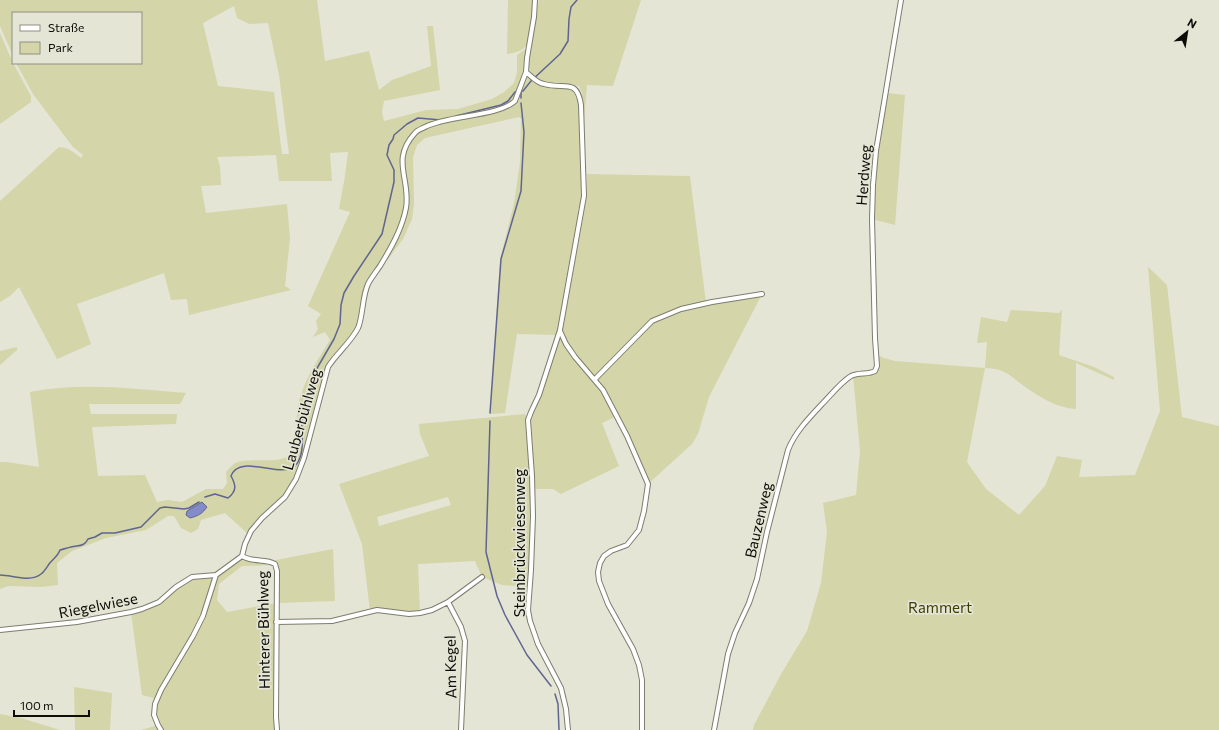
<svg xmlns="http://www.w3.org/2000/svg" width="1219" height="730" viewBox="0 0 1219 730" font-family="Commissioner,sans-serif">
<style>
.green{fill:#d4d5a9;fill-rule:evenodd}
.water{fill:#838bcb;stroke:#606590}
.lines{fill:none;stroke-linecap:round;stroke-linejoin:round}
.stream{stroke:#606590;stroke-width:1.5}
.street-casing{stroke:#7d7d6f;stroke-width:6}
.street{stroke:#fff;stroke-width:4}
.labels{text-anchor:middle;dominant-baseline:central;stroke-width:3.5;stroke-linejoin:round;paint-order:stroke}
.street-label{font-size:15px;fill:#0d0d08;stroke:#e4e5d5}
.park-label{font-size:15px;fill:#3f3d01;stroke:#e4e5d5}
</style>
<rect width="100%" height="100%" fill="#e4e5d5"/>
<path class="green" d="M0 0H317L325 61 369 51 379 90 392 80 431 66 427 26H433L440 90 384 101 382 112 384 121 426 110 458 109 492 99 504 92 514 83 517 72V55L527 48C524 66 521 85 512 101H518L524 84 529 76 542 85 569 88 577 93 580 106 583 196 581 208 578 209 577 210 580 211 557 335 517 334 505 413 490 414 500 259 514 204 520 162 521 119 519 117 425 138 417 145 413 157 414 204 412 219 403 239 389 258 367 283 358 327 351 338 334 355 327 366 321 387 317 407 303 458 294 478 284 495 257 520 247 533 225 513 201 520 198 529 191 533 181 528 174 516H168L146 530 106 538 72 551 57 563 58 585 42 587 8 586 0 589V462H7L39 467 30 392C81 382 134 389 186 393L180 404H89L91 414H177L176 424 92 427 98 476 145 475 157 502 168 500 182 502 206 489H223L227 483 226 472C229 469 232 465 235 463 250 457 277 464 289 456 298 448 296 426 297 415 299 387 316 363 330 340L325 332 313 337 318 329 316 321 321 314 308 306 350 212 339 209 345 176 348 152 330 153 332 181H279L276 155 217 157 220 166 221 185 201 186 206 213 287 204 290 238 285 286 291 290 189 315 187 299 171 300 164 273 77 304 91 344 57 359 19 287 10 296 0 302V201L59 147C69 148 74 152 81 158L83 155 73 147 33 94 16 63H141V13H13V56L0 26ZM234 6 237 18 249 24 268 23 279 75 289 154H282L274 92 218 86 203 23Z
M508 0H534C533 12 533 39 525 47 520 52 514 53 507 54Z
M539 0H641L613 86 587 85 584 121 582 93 579 86C560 83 531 89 528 64Z
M0 33 13 63 31 96V102L0 124Z
M887 93 905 95 895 225 872 219 878 152Z
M587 174 690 176 706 303 762 294 709 397 698 434 692 444 648 484 617 416 602 423 619 466 561 494 553 489H533L530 587 502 585 482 577 475 561 418 564 420 613 370 611 362 544 339 484 429 456 420 434 419 424 525 414 528 419 535 403 556 342 562 333 587 196ZM448 497 451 505 379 526 377 517Z
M1148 267 1167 285 1182 417 1219 426V730H753L754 725 780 676 807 631 821 583 827 532 823 503 856 495 860 451 853 375 875 371 876 354 884 358 895 361 985 368 987 342 977 343 981 317 1007 322 1011 310 1059 313 1062 310 1059 355 1094 367 1114 377V380L1076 363V409C1057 408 1039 397 1024 386 1018 382 1011 375 1004 372 998 369 992 368 985 368L967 462 986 489 1019 515 1045 486 1057 456 1082 460 1079 477 1135 475 1160 411Z
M17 347V350L0 365V351Z
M333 549 335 601 277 603V730H141L158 725 154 715 157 699 142 695 131 612 154 605 192 577 216 575 239 558H244L271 561ZM275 565 276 603 227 612 217 600 219 584 242 566Z
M74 687 112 693 110 730H75Z
M0 714 21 718 60 730H0Z"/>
<path class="water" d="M202 502 207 507C202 514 198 516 190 518L186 515 187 511Z"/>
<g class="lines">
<path class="stream" d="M521 91V98
M456 116 501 105 508 101 515 92 523 91 531 81 560 54 568 41 569 19 571 7 577 0
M490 413 501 259 521 191 524 132 521 103
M490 421 486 552 497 596 505 615 527 655 551 686
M205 497 215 494 228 498C237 491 236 485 231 476 240 453 281 479 295 466 306 454 301 435 302 421 303 412 309 406 312 398L309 393 312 382 316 370 334 339 340 324 341 305 344 293 354 276 382 234 394 182V170L387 155 389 145 393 139 394 135 407 124 418 118 441 120
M0 575C12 575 30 583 41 574 44 572 47 567 49 564 53 559 58 556 60 550 64 549 67 548 71 547 79 545 84 547 88 539L95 537 102 533H115L141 527 160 508 165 507 184 509 189 508 199 502
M555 694 558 704 559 730"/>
<g class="street-casing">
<path id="street" d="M526 72C531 76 537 83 544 84 564 90 577 77 581 105L584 196 560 330 539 395 531 412 528 420 532 476 533 516 531 570 528 610 530 621 538 644 561 688 566 709 568 730
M560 331 566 344 575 357 603 390 627 436 648 484 644 511 639 530 627 545 611 551 604 556 600 563 598 572 599 581 608 604 633 649 639 665 642 680V730
M595 379 652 321 681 309 712 302 762 294
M242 556C253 563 265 558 275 564L277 571 276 717 277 730
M276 622 332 621 377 610 409 614 420 613 432 610 448 602
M0 630 77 622 131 612 142 609 159 602 176 587 192 577 216 575
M161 730 158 725 154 715 155 704 161 690 193 636 203 616 216 575 242 556 245 544 251 531 262 518 285 497 296 479 304 458 328 367C337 353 351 342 358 328 363 317 362 297 368 284 371 278 376 272 380 266 391 248 402 229 406 208 411 179 390 160 415 133 417 130 421 129 425 127 449 115 497 117 515 101L526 72 527 58 534 17 535 0
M461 730 465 641 461 627 448 602 482 577
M714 730 728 654 735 633 749 603 757 579 767 532 788 450C795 432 809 418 823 403 832 394 840 383 851 376 859 372 868 375 875 371L877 366 875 338 872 219 873 185 876 151 901 0"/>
</g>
<use href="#street" class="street"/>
</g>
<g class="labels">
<g class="street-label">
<text transform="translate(863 175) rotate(-86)">Herdweg</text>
<text transform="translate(301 419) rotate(-74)">Lauberbühlweg</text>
<text transform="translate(758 520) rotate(-77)">Bauzenweg</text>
<text transform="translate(519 543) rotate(-90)">Steinbrückwiesenweg</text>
<text transform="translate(98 605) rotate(-11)">Riegelwiese</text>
<text transform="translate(263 630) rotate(-91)">Hinterer Bühlweg</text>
<text transform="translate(450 667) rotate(-91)">Am Kegel</text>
</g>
<g class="park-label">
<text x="940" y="607">Rammert</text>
</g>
</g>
<rect x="12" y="12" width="130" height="52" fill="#e4e5d5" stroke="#8e8f83"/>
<rect x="20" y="25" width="20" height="6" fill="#ffffff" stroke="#8e8f83"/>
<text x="48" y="32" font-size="12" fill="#0d0d08">Straße</text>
<rect x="20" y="42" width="20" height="12" fill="#d4d5a9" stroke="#8e8f83"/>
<text x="48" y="52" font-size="12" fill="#0d0d08">Park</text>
<g transform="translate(1187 32) rotate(30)" stroke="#e4e5d5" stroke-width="3" paint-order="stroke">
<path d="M0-3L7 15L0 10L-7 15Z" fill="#0d0d08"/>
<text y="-6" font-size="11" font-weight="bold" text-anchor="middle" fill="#0d0d08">N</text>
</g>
<path d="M14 710v6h75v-6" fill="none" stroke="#0d0d08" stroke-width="2"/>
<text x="20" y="710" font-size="12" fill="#0d0d08" stroke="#e4e5d5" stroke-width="3" paint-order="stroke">100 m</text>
</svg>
